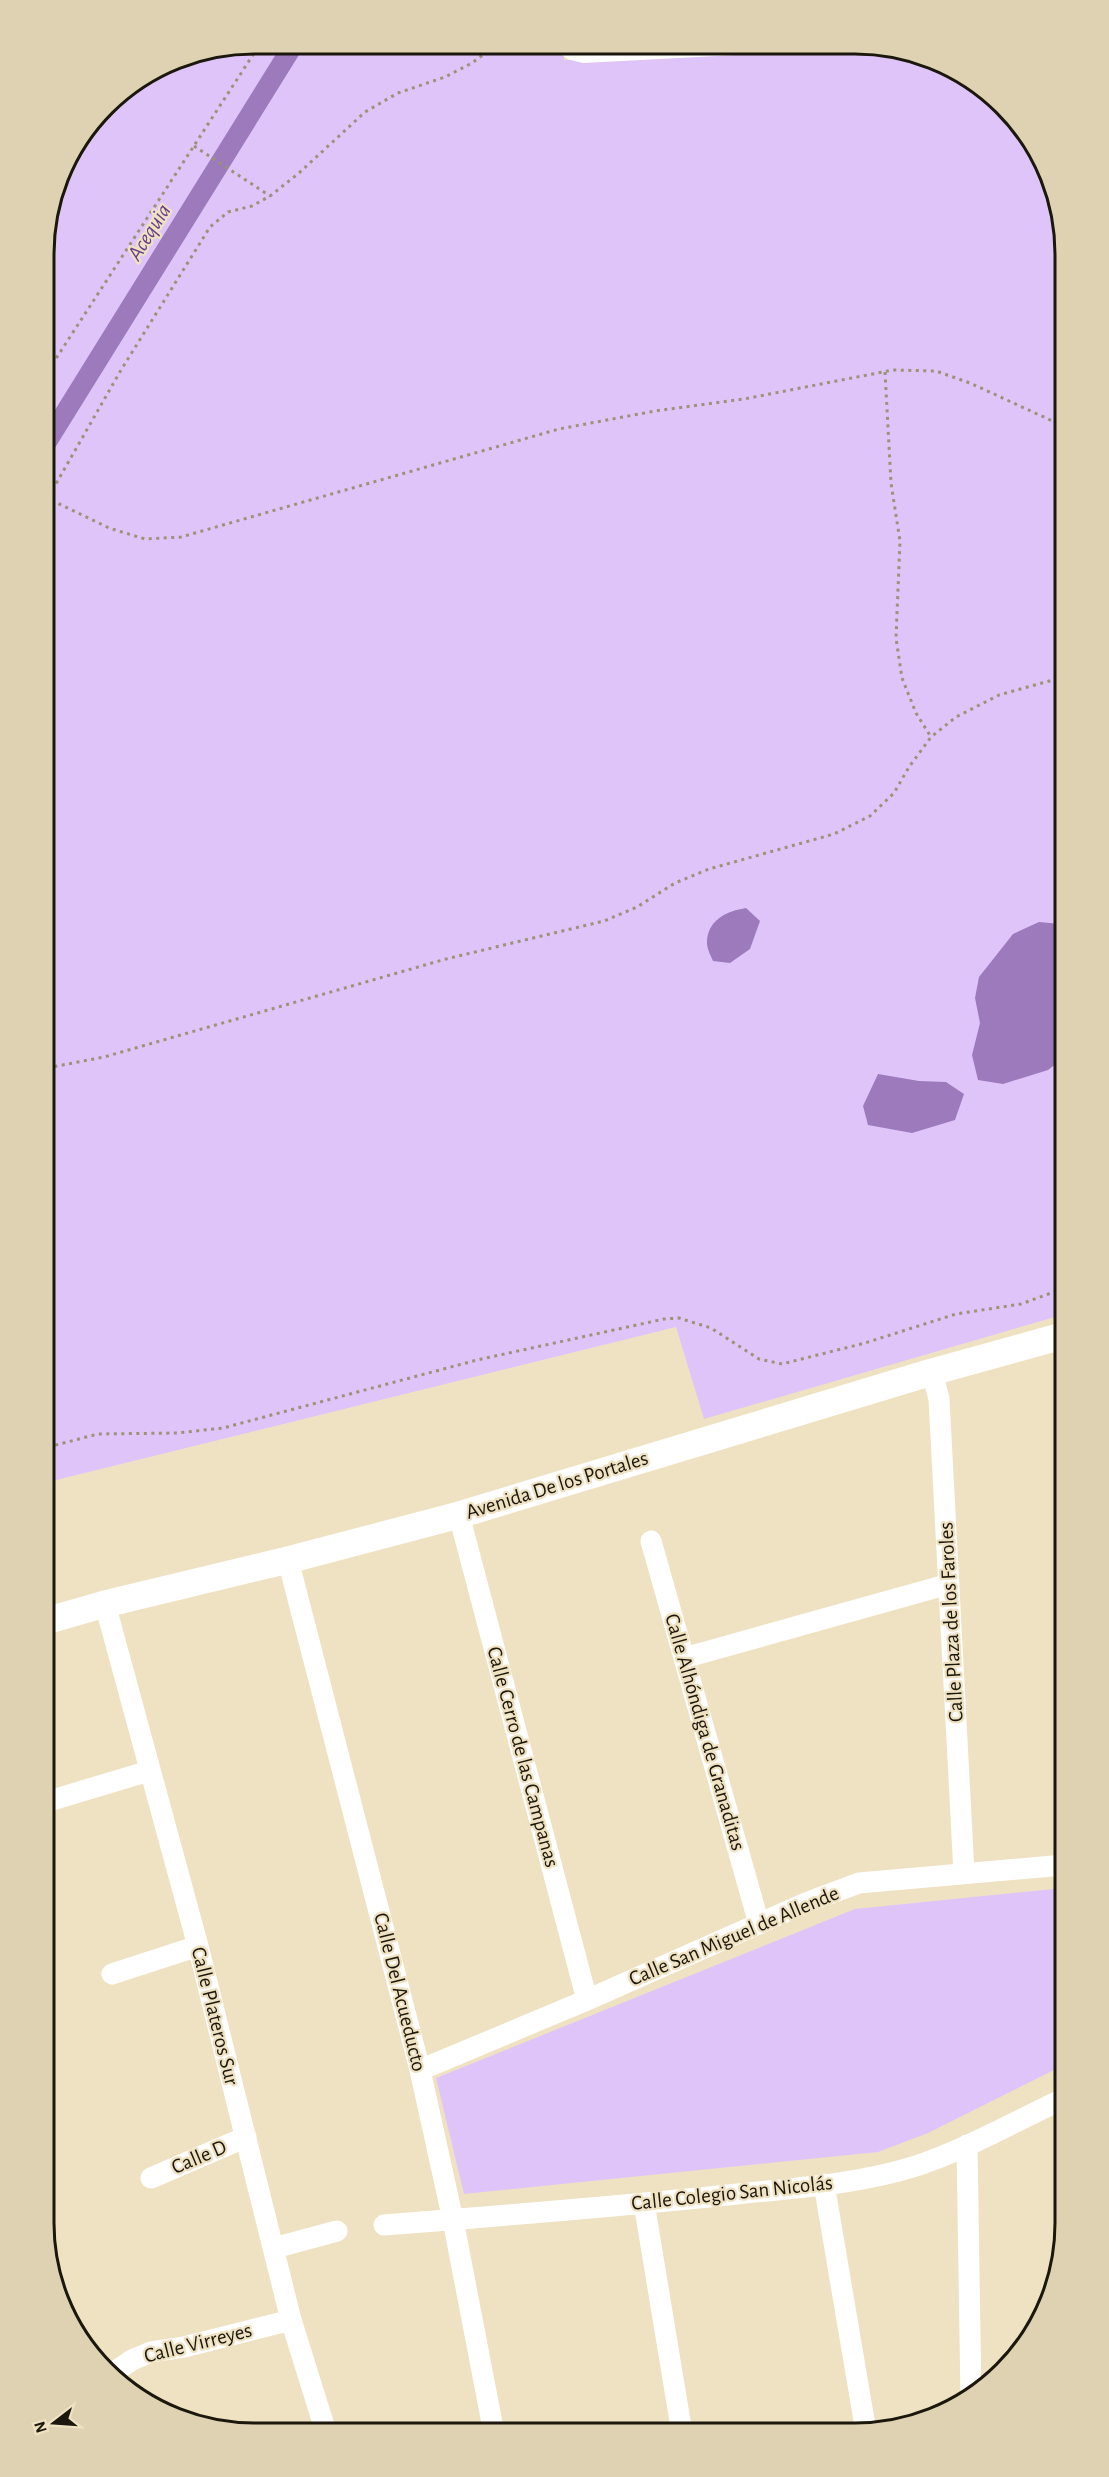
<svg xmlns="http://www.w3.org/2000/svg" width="1109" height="2477" viewBox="0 0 1109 2477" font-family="'Alegreya Sans',sans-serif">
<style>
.green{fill:#dfc4fa}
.water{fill:#9c7abc}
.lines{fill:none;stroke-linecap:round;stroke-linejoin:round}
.canal{stroke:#9c7abc;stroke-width:20}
.path{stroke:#9c927a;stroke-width:3;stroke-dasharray:3 4.5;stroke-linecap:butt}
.service{stroke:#fff;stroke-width:10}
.minor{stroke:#fff;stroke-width:21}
.tertiary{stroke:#fff;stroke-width:27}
.labels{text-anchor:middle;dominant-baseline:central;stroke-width:4.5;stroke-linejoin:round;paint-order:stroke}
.street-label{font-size:21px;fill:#1c170c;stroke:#efe2c2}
.water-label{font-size:22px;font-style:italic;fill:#683c8c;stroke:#efe2c2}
.rim{fill:none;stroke:#1c170c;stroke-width:3}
</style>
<rect width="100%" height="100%" fill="#efe2c2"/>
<path class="green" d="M254 44 563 45 564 60 798 53 843 47H896L994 96 1030 137 1058 199 1062 1315 704 1419 676 1327 48 1482 44 240 65 161 115 96 174 59Z
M1064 1888V2065L928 2133 878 2152 464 2194 436 2078 855 1909Z"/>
<path class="water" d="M746 908 760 921 750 949 730 963 713 961C711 956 707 949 707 943 707 920 727 911 746 908Z
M1039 922 1061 924V1060L1048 1070 1003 1084 978 1080 972 1055 980 1023 975 998 979 977 1013 934Z
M878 1074 919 1081 946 1082 964 1094 955 1120 912 1133 868 1125 863 1106Z"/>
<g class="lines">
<path class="canal" d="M45 445 294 44"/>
<path class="path" d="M194 146 270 196
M885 372 891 483 900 541 896 638 902 678 916 713 931 737
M44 377 260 44
M45 497 109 528 145 539 181 537 559 429 655 411 744 399 893 370 936 371 970 383 1059 424
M45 503 121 370 210 227 228 212 252 206 270 196 299 173 365 112 398 93 445 77 472 63 496 45
M47 1068 104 1057 446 959 604 921 637 907 675 883 709 869 834 834 870 816 894 793 909 767 931 737 956 717 999 695 1060 678
M48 1447 98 1434 177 1433 223 1428 477 1360 664 1319 679 1318 711 1328 759 1359 782 1364 865 1343 956 1314 1021 1304 1062 1289"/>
<path class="service" d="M556 45 571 55 583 58 793 47"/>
<path class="minor" d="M932 1372 939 1399 964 1873
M459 1515 587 2000
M651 1541 759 1924
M288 1560 420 2070 453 2220 493 2428
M105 1604 198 1946 291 2320 325 2429
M684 1658 949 1584
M49 1801 149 1771
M112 1974 198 1946
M420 2070 587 2000 808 1902 859 1883 1064 1865
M967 2145 971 2398
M151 2178 246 2137
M824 2184 865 2426
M644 2203 681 2427
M384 2225C499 2216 613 2207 728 2195 790 2188 856 2185 916 2166 967 2149 1016 2121 1065 2098
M274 2248 337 2231
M110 2375 132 2360 151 2352 184 2347 291 2320"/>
<path class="tertiary" d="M49 1620 105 1604 288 1560 459 1515 932 1372 1062 1336"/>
</g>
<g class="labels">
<g class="street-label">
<text transform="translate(557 1485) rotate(-17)">Avenida De los Portales</text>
<text transform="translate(951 1622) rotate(-93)">Calle Plaza de los Faroles</text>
<text transform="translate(705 1732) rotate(74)">Calle Alhóndiga de Granaditas</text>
<text transform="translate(523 1757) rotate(75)">Calle Cerro de las Campanas</text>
<text transform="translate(734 1936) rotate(-23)">Calle San Miguel de Allende</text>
<text transform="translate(400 1992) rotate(76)">Calle Del Acueducto</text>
<text transform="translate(215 2016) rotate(76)">Calle Plateros Sur</text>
<text transform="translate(199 2157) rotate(-23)">Calle D</text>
<text transform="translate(732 2193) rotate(-6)">Calle Colegio San Nicolás</text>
<text transform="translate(198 2343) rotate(-14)">Calle Virreyes</text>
</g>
<g class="water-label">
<text transform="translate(149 232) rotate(-58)">Acequia</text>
</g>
</g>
<path d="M0 0H1109V2477H0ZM254 54H855A200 200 0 0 1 1055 254V2223A200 200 0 0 1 855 2423H254A200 200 0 0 1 54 2223V254A200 200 0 0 1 254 54Z" fill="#ded2b3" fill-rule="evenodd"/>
<path class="rim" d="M254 54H855A200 200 0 0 1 1055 254V2223A200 200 0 0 1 855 2423H254A200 200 0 0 1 54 2223V254A200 200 0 0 1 254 54Z"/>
<g transform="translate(54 2423) rotate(253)" stroke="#efe2c2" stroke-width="4.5" paint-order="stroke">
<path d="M0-4.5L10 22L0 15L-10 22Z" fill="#1c170c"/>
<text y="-9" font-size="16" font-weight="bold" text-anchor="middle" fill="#1c170c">N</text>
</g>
</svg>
